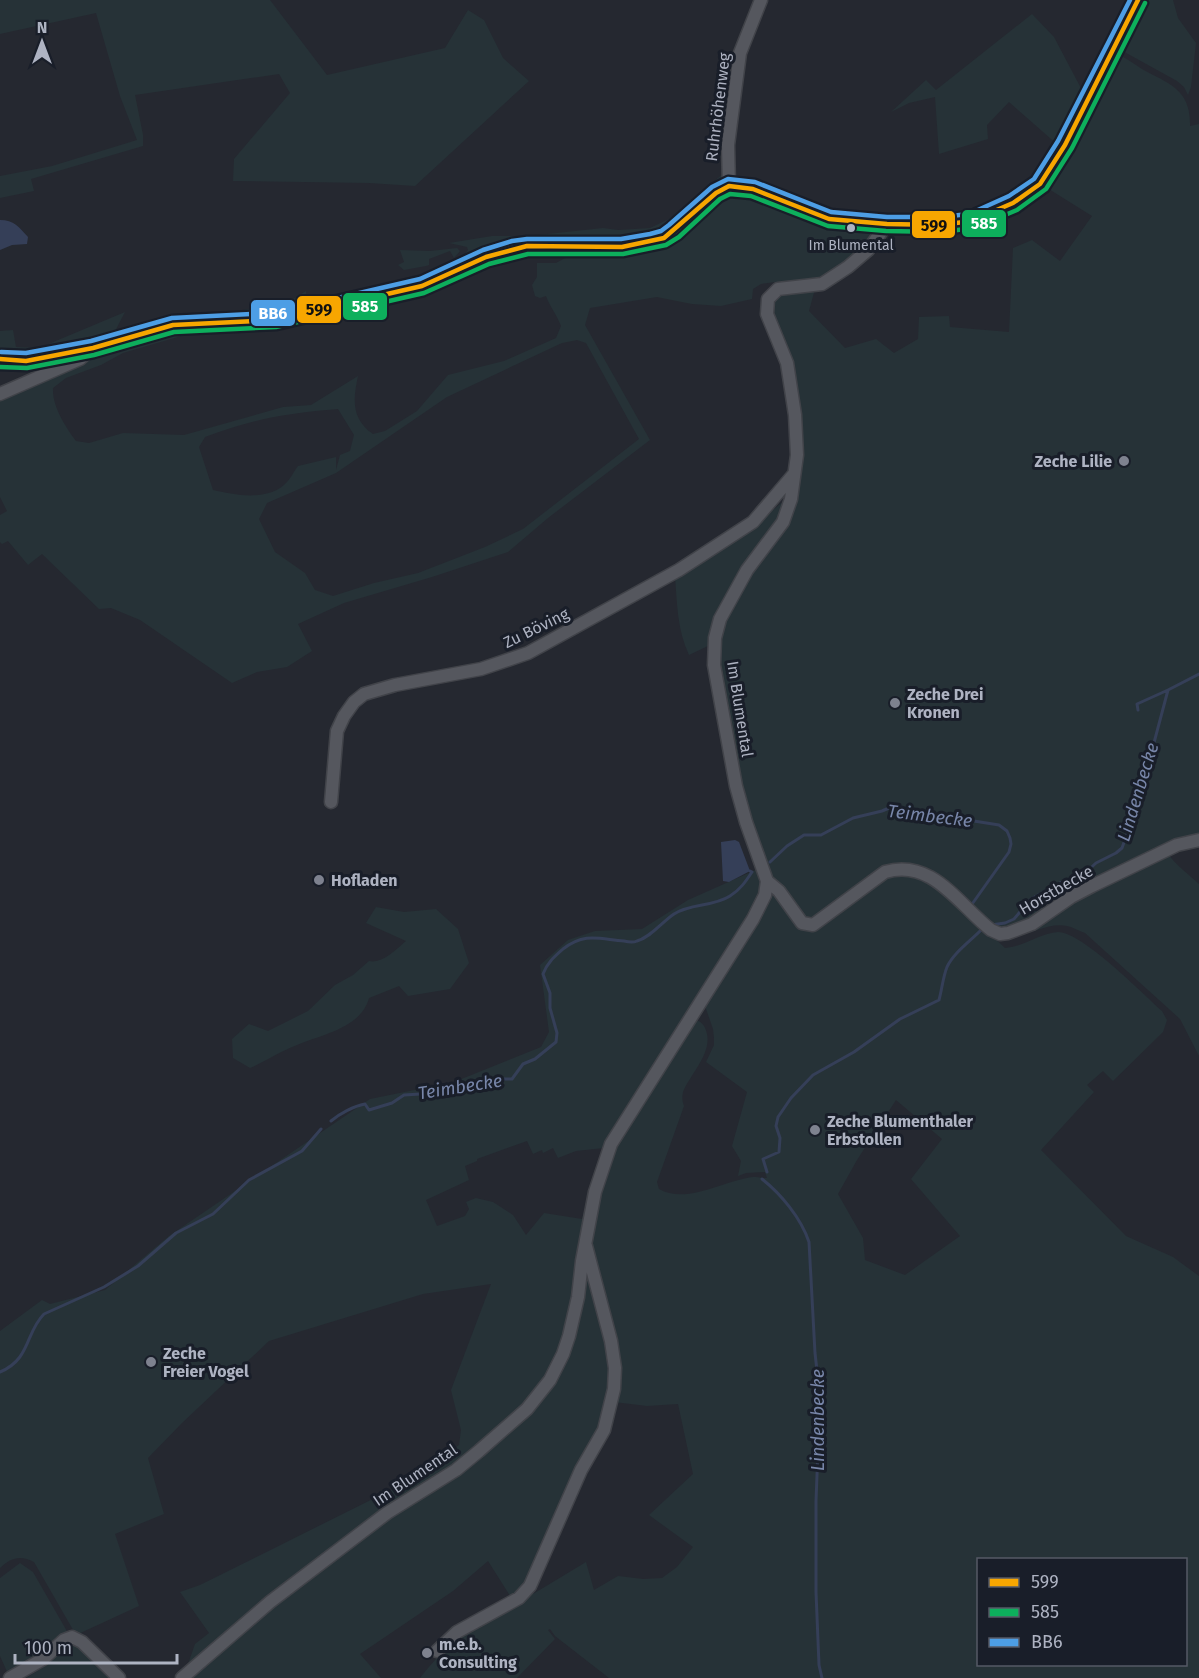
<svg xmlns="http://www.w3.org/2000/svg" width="1199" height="1678" viewBox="0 0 1199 1678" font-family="'Fira Sans',sans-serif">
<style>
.green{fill:#263237;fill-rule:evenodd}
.water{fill:#353f58}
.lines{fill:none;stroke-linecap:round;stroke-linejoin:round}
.stream{stroke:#353f58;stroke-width:3}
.street-casing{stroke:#414349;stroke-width:15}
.secondary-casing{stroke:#414349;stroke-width:20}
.street{stroke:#55575e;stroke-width:12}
.secondary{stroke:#585b64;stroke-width:16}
.bus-1-casing{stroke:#191e29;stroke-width:9}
.bus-2-casing{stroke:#191e29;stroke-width:9}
.bus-3-casing{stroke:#191e29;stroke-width:9}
.bus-1{stroke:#f7a600;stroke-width:4.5}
.bus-2{stroke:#0daf5c;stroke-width:4.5}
.bus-3{stroke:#4d9ee5;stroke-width:4.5}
.bus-dot{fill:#aeb3c2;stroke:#191e29;stroke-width:2}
.poi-dot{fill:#7e828f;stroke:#191e29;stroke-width:2}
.labels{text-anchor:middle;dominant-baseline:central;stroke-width:6;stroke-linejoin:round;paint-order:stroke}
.bus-label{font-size:14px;fill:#aeb3c2;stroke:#191e29}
.street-label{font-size:16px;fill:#aeb3c2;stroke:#191e29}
.poi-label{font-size:16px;font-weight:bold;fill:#aeb3c2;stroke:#191e29;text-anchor:start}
.water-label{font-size:18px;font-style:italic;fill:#7886a9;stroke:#191e29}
.line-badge{stroke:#191e29;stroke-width:2}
.badge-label{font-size:16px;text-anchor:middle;font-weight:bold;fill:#fff}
.pale-badge-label{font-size:16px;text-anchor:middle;font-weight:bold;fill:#111}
</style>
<rect width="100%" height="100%" fill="#252830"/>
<path class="green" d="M0 0H270L327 75 445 48 468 10 484 20 503 58 529 81 415 186 369 183 233 181 234 159 290 93 279 74 135 95 143 135V146L31 179 34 191 0 198V176L52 166 137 140 120 96 96 13 0 34Z
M1144 0H1173L1178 18 1196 43 1191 87 1188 95 1184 87 1177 81 1119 49Z
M1032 14 1054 37 1083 92 1059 146 1009 102 987 125 988 139 939 154 935 97 909 103 891 112 926 80 936 90Z
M1117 55C1126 57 1134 64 1142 69 1169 84 1191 89 1190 126L1199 124V836L1176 841 1165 846C1166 858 1190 875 1199 884V1056L1180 1019 1085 933C1079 931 1073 927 1067 926 1047 922 1027 937 1007 938L1005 936 1010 931C989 936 957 896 943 882L938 884 1005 948C1023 947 1040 933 1058 932 1082 932 1142 993 1162 1011L1167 1020 1163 1032 1113 1081 1103 1071 1087 1085 1094 1092 1041 1150 1126 1236 1173 1257 1199 1276V1678H609L555 1636 550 1629 548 1630 555 1639 517 1678H420C449 1641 473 1624 514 1602L488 1561 453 1591 360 1654 381 1678H187L193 1671 187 1667 195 1644 209 1633 180 1592 200 1585 409 1481 459 1445 461 1430 451 1390 491 1284 423 1294 269 1341 182 1423 148 1458 164 1514 115 1534 139 1606 76 1635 34 1562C21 1555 11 1557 0 1568V1331L42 1300 50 1304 105 1290 169 1236 370 1099 454 1082 541 1047 549 1032 540 965 568 940 595 931 642 929 688 900 760 868C764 885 760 897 753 912L604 1148 576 1151 558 1158 553 1148 543 1153 542 1150 533 1154 527 1141 477 1159V1161L465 1166 469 1180 426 1200 437 1226 465 1216 469 1209 466 1202 476 1198 493 1202 513 1215 526 1235 544 1213 582 1219 589 1192 586 1238C599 1225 594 1207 599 1190 617 1127 658 1075 693 1021 698 1020 701 1021 704 1026 717 1049 691 1072 683 1092 682 1097 682 1101 684 1106L657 1182 659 1189C686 1205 725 1180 753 1177 757 1177 762 1178 767 1178L765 1172 746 1173 738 1176 741 1161 732 1146 747 1092 706 1062 714 1045V1038L713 1029 705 1006 706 1000 745 940 769 894 775 893 780 896 802 927 812 928 820 925C837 911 878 872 898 871 909 870 920 874 931 878L933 874C896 856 879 871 850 895 839 904 827 912 816 920H805C757 875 737 781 726 718 722 694 716 669 719 645H710L689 655C677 629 677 603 675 575L756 524 797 490C801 447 802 402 790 361 786 345 764 315 773 301 781 287 802 290 815 289L809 311 845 348 876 339 894 353 918 339 919 317 949 316 950 327 1009 332 1013 248 1032 240 1060 261 1092 216 1044 186 1066 151ZM896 1100 942 1139 911 1179 960 1236 905 1275 865 1260 863 1238 838 1194 857 1160ZM614 1402 647 1406 678 1404 693 1474 649 1515 693 1547 677 1567 662 1578 643 1579 618 1576 594 1590 586 1562 533 1594 569 1500 597 1447 608 1430ZM978 1560H1186V1664H978Z
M724 173V180L667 228 651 237 459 261 468 250 467 247 449 243 492 236H529L603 228 618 230 650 228 669 219Z
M738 192 879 228 866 248 815 282 800 283 783 281 761 284 753 289 752 299 721 306 692 304 657 297 590 308 585 325 650 440 548 518 508 552 432 577 344 603 298 624 312 651 287 667 257 672 232 683 140 620 111 608 99 609 42 554 28 565 8 541 2 544 0 542V515L7 511 0 497V400L93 356 98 351 151 336 205 329 123 353 101 365 66 378 53 388C52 406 65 426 76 441L89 443 123 433 184 435 283 407 311 405 358 376C353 399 351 419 373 434L385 431 417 411 448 375 504 361 556 338 561 326C557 315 550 307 546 296L540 298 535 296 532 285 537 277V263H556L578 251H638L724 194ZM577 340 586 343 639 439 523 529 485 547 418 573 374 583 333 596 315 590 305 573 275 552 259 519 267 503 336 473 447 397 562 343ZM338 409 354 435 350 451 340 455 336 470V457L298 466C294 471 291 478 287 482 269 502 235 495 213 490L199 447 205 437C251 419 289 413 338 409Z
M457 248 460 251 454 258 450 251 429 259V265L426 266 404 270 398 265 404 262 400 250 430 251Z
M306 291V308L289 311 221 316 222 314 290 301Z
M125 312 111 339 24 359 0 357V331L13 330 16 347 39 348Z
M376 907 404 912 436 909 458 929 469 963 450 989 408 996 399 986 369 998C361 1028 323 1034 297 1045 281 1051 266 1061 250 1068L233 1058 232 1039 249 1024 268 1031 308 1011 335 985 353 975 369 961C383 964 395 950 406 941L366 923Z
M20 1563 33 1572 68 1633 23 1670 9 1676 0 1656V1578Z
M69 1642 76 1643 115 1678H26L42 1668 62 1647Z"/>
<path class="water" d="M0 220C14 220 19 227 28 237L27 244 12 245 0 250Z
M735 840 739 842 750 871 729 882 723 881 721 842Z"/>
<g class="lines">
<path class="stream" d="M1138 710 1137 704 1168 690
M770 862 787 846 804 835H821L853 818 882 811 889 808 927 812 955 818 999 825 1007 831 1010 838 1011 844 1009 852 970 907
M991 925 1005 923 1014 919 1031 899 1060 883 1083 875 1096 863 1116 853 1122 848 1138 803 1168 690 1199 674
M331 1121C339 1114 354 1106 365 1104L369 1110 392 1103 404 1095 437 1093 446 1087 474 1088 494 1079H512L523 1064 535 1059 556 1042 557 1033 550 1008V993L543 974C547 963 554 957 563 949 585 932 599 939 624 941 628 942 633 943 637 941 651 937 662 922 674 914 691 903 713 907 730 896 740 890 746 881 752 872L750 871
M767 1172 763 1159 779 1152 780 1138 776 1126 778 1117 791 1098 813 1075 854 1052 900 1019 939 1000C942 989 943 977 947 967 954 952 972 940 983 928
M762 1179C781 1194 801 1218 809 1242L815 1353 820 1398 816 1501V1592L819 1665 822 1678
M0 1372C31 1359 25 1333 44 1314L104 1287 138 1266 176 1233 213 1214 249 1180 302 1151 321 1129"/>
<g class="street-casing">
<path id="street" d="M729 186 728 145 740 53 761 0
M0 394 80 359 90 350
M331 802 337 731 344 716 354 702 364 694 395 685 481 669 528 653 679 570 753 522 794 474
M767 881 779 891 802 923 813 925 885 872C932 858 958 904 991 930L1000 934 1008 933 1032 924 1071 897 1092 886 1177 845 1199 840
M437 1651 457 1632 519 1598 530 1586 581 1470 604 1430 614 1389 615 1368 611 1341 586 1246
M10 1678 43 1659 64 1640 72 1637 82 1642 119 1678
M182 1678 270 1602 387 1513 456 1470 479 1451 527 1409 550 1380 563 1354 569 1336 578 1297 582 1261 595 1192 611 1144 753 919 765 895 767 881 746 822 736 786 714 665 715 638 720 619 747 570 783 522 791 499 797 455 795 415 787 363 767 314 768 299 778 289 822 284 848 267 868 250 887 224"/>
</g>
<g class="secondary-casing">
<path id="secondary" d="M0 359 26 361 93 348 173 325 274 320 422 286C457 273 488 250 527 246L622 247 652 241 664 238 674 231 716 193 729 186 753 189 829 219 887 224 941 225 971 221 1013 203 1040 184 1065 145 1138 0"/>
</g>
<use href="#street" class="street"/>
<use href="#secondary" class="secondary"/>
<g class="bus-1-casing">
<path id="bus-1" d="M0 359 26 361 93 348 173 325 274 320 422 286 486 257 527 246 622 247 664 238 716 193 729 186 753 189 829 219 887 224 941 225 971 221 1013 203 1040 184 1065 145 1138 0"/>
</g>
<g class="bus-2-casing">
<path id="bus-2" d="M0 367 27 368 94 355 174 332 276 327 424 293 489 264 528 254H623L666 245 679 237 720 199 730 194 751 196 828 226 886 231 941 232 974 228 1017 210 1046 189 1072 148 1145 3"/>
</g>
<g class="bus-3-casing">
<path id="bus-3" d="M1 352 26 353 91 341 172 318 273 313 420 279 483 250 512 241 527 239H621L650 234 661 231 669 225 712 187 728 179 755 182 831 212 887 217H941L969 214 1009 196 1034 179 1058 141 1130 0"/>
</g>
<use href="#bus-1" class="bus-1"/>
<use href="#bus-2" class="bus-2"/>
<use href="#bus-3" class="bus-3"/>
</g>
<circle class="bus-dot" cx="851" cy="228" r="5"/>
<g class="poi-dot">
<circle cx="1124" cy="461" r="6"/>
<circle cx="895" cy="703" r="6"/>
<circle cx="319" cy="880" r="6"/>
<circle cx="815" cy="1130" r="6"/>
<circle cx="151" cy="1362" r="6"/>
<circle cx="427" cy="1653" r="6"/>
</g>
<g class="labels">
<g class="bus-label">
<text x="851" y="245">Im Blumental</text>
</g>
<g class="street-label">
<text transform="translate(718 107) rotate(-83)">Ruhrhöhenweg</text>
<text transform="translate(536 628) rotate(-26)">Zu Böving</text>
<text transform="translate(740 709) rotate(81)">Im Blumental</text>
<text transform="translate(1056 890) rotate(-30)">Horstbecke</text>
<text transform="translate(415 1475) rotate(-34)">Im Blumental</text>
</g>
<g class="poi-label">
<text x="1112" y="461" text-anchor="end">Zeche Lilie</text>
<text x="907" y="694">Zeche Drei<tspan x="907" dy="18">Kronen</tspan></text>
<text x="331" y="880">Hofladen</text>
<text x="827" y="1121">Zeche Blumenthaler<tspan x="827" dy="18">Erbstollen</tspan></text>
<text x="163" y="1353">Zeche<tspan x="163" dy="18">Freier Vogel</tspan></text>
<text x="439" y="1644">m.e.b.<tspan x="439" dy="18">Consulting</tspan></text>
</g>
<g class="water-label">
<text transform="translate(1138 792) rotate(-73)">Lindenbecke</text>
<text transform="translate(930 816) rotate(7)">Teimbecke</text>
<text transform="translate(460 1087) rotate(-9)">Teimbecke</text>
<text transform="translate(818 1420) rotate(-90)">Lindenbecke</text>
</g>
</g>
<g class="line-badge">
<rect x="961" y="209" width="46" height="29" rx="6" fill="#0daf5c"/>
<rect x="911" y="210" width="45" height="29" rx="6" fill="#f7a600"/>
<rect x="342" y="292" width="46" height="29" rx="6" fill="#0daf5c"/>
<rect x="296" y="295" width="46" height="29" rx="6" fill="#f7a600"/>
<rect x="250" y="299" width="46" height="28" rx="6" fill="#4d9ee5"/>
</g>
<g class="badge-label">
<text x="984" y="229">585</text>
<text x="365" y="312">585</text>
<text x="273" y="319">BB6</text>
</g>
<g class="pale-badge-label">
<text x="934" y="231">599</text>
<text x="319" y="315">599</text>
</g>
<rect x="977" y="1558" width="210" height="108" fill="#191e29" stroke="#555a66" stroke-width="1.5"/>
<rect x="989" y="1578" width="30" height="9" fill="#f7a600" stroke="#555a66" stroke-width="1.5"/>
<text x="1031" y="1588" font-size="18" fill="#aeb3c2">599</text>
<rect x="989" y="1608" width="30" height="9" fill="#0daf5c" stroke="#555a66" stroke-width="1.5"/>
<text x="1031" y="1618" font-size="18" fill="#aeb3c2">585</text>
<rect x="989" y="1638" width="30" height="9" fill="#4d9ee5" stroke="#555a66" stroke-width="1.5"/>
<text x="1031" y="1648" font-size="18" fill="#aeb3c2">BB6</text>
<g transform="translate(42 42)" stroke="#191e29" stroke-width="4.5" paint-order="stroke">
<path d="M0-4.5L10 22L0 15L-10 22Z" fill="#aeb3c2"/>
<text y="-9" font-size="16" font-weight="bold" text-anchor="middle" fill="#aeb3c2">N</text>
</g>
<path d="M15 1654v9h162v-9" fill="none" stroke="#aeb3c2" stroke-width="3"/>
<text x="24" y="1654" font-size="18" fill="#aeb3c2" stroke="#191e29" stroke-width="4.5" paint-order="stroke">100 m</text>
</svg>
